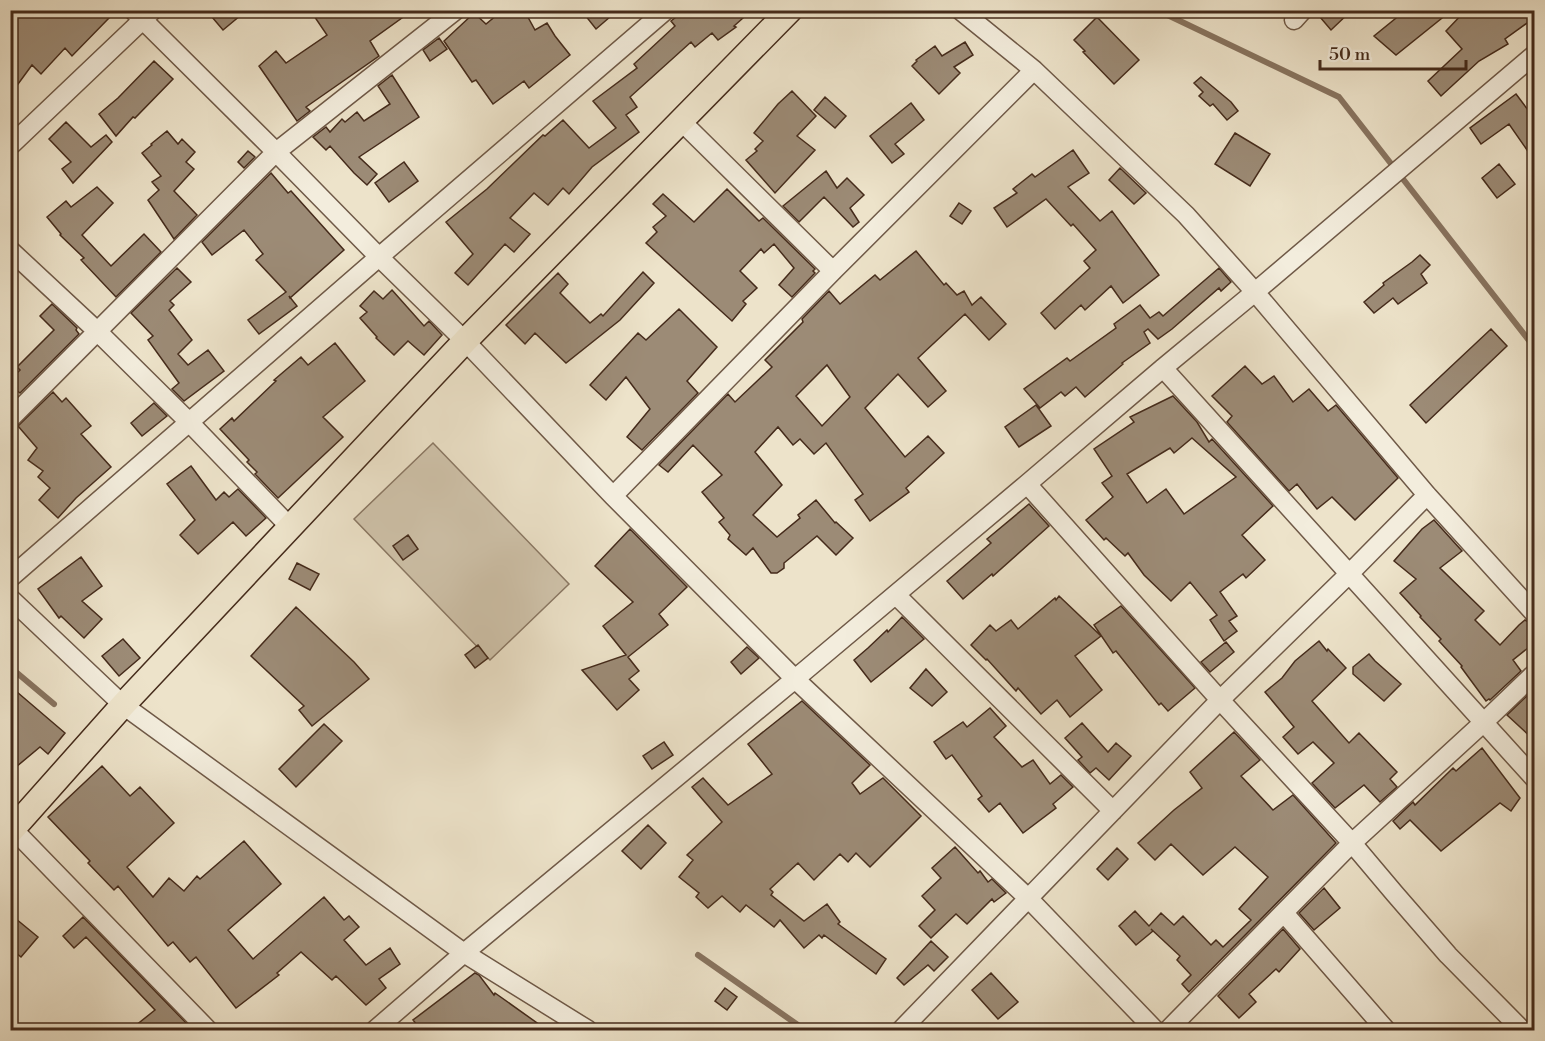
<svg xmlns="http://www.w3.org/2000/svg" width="1545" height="1041" viewBox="0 0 1545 1041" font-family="'Libre Bodoni',serif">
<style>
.pitch{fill:#d0c4ac;stroke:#8a7864;stroke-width:1.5}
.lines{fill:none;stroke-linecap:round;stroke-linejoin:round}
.stream{stroke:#887460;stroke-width:6}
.building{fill:#9c8b76;stroke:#452b1b;stroke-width:1.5;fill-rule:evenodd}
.minor-casing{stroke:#6f5947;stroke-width:21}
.major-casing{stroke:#452b1b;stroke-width:27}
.minor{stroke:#f3eddd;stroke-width:18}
.major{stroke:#ede3ca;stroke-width:24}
</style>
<rect width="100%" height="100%" fill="#ede3ca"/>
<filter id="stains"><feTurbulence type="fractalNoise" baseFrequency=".00333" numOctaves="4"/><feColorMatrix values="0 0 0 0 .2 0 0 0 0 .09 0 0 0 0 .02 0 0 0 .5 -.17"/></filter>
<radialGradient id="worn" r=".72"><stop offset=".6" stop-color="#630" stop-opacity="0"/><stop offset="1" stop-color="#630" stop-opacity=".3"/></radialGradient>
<path class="pitch" d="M433 443 569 584 490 660 354 519Z"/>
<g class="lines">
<path class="stream" d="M1157 10 1339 97 1534 347
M10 667 54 704
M698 955 805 1030"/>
</g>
<path class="building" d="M10 10H101L109 18 72 56 65 48 41 74 32 65 10 95Z
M206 10H247L223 30Z
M310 10H413L370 41 379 56 306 107 310 111 297 121 259 66 276 51 286 63 327 35Z
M503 10H524L535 30 547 23 555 36 570 55 529 88 524 81 493 104 476 80 472 82 444 41 474 13 486 24Z
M581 10H618L596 29Z
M685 10H752L734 26 736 27 718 40 712 33 695 47 691 42 630 97 637 107 626 115 639 132 592 167 569 194 563 188 548 205 534 193 510 218 530 234 514 252 505 244 468 285 455 273 473 254 446 222 487 189 543 135 545 136 563 120 589 148 616 128 593 101 637 68 634 64 675 26 671 21Z
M1314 10H1352L1331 30Z
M1406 10H1452L1396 55 1374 36Z
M1466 10H1534V18L1505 39 1508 44 1479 61 1441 96 1428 81 1462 49 1446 31Z
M1097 17 1139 60 1114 84 1083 52 1085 51 1074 40Z
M439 38 447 49 430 61 423 50Z
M965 42 973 55 954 67 960 73 939 94 912 66 917 61 916 60 935 46 942 56Z
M154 61 173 79 135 118 133 117 116 136 99 114 118 98Z
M392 75 419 117 359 157 377 174 367 185 354 173 330 146 326 150 313 137 326 127 330 132 342 119 345 122 357 112 364 121 390 104 378 86Z
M1201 77 1231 102 1238 111 1227 120 1213 104 1210 106 1199 96 1203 92 1194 83Z
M792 91 816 116 797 136 815 150 775 193 746 160 757 151 755 149 763 141 754 133 778 104Z
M1516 94 1534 118V160L1509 124 1481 144 1470 128Z
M825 97 846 116 835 128 814 110Z
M911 103 924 120 895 144 904 154 892 163 870 136Z
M66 122 91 147 106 135 112 142 73 183 62 169 71 162 49 139Z
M167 131 178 144 182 139 195 152 186 162 194 169 174 191 197 215 174 239 148 200 159 190 152 182 161 176 142 153 152 145 151 144Z
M1235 133 1270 154 1250 186 1215 164Z
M1073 150 1089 173 1068 187 1100 221 1112 211 1159 275 1123 303 1111 286 1085 310 1081 305 1055 329 1041 313 1090 268 1084 261 1096 250 1073 224 1071 226 1046 199 1007 227 994 208 1017 193 1013 189 1032 174 1035 177Z
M248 151 255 157 244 168 238 162Z
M404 162 418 181 389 202 375 183Z
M1499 164 1515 184 1497 198 1482 178Z
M1120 168 1146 193 1134 204 1109 180Z
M826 171 837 188 847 178 864 195 850 208 859 222 853 227 824 197 799 222 783 206Z
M271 173 288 193 291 191 344 250 290 298 289 296 297 306 259 334 248 320 286 292 256 260 263 254 244 230 212 255 202 242Z
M97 187 113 203 82 235 111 266 144 234 161 252 116 297 81 260 84 258 60 235 61 234 47 217 66 201 71 207Z
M727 189 759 221 763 218 815 269 813 271 815 273 792 297 779 285 794 268 774 244 764 253 761 249 740 271 757 288 743 301 746 304 732 321 646 243 657 232 653 227 666 216 653 204 663 194 694 222Z
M959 203 971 211 962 224 950 216Z
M916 251 944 285 946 283 957 295 964 291 972 305 981 297 1006 324 989 340 965 314 918 358 946 391 928 407 898 374 865 408 905 457 928 436 944 453 906 488 909 492 870 521 855 500 863 494 826 443 814 454 800 439 793 445 778 427 755 452 782 485 753 515 777 537 800 518 798 515 816 500 835 523 836 522 853 538 836 555 817 536 784 563V568L777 573H771L753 548 746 555 728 539 730 535 719 522 724 518 702 492 722 475 693 445 668 472 659 465 728 394 735 402 772 367 765 360 803 322 802 319 829 291 840 304 875 275 880 280ZM827 365 850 397 822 426 796 396Z
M1420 255 1430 265 1421 274 1427 283 1398 304 1393 298 1374 313 1364 302 1384 285 1383 283 1412 262Z
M177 268 191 282 170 301 174 305 169 310 192 340 178 354 188 365 208 350 224 371 184 401 172 389 179 383 148 340 153 336 131 313Z
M1219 268 1231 282 1221 291 1219 288 1172 329 1158 339 1148 329 1144 332 1150 343 1122 363 1123 364 1085 397 1076 387 1065 396 1061 392 1040 408 1024 389 1067 358 1070 361 1116 328 1114 324 1140 305 1150 318 1159 312 1163 316Z
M643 272 654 283 620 320 566 363 535 333 525 344 506 325 558 273 568 284 560 293 590 323 601 314 603 316Z
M392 290 424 326 429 321 442 335 424 355 408 341 394 355 376 338 377 337 360 318 367 312 360 306 374 291 383 299Z
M52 304 77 328 76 330 79 334 20 393 10 385V380L20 370 17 367 54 330 40 316Z
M679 309 717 347 687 381 698 393 642 450 627 437 650 409 626 377 606 400 590 385 638 333 646 340Z
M1491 329 1507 346 1426 423 1410 405Z
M335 343 365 381 323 417 343 437 278 498 255 474 257 472 247 462 249 460 220 429 232 418 234 421 276 381 274 380 301 357 308 365Z
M1245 366 1262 384 1274 376 1293 402 1309 389 1328 411 1336 405 1398 478 1355 520 1332 497 1317 509 1297 484 1289 491 1227 422 1232 416 1212 396Z
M53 392 62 402 66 398 91 426 81 434 111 467 76 498 58 518 39 500 50 488 38 477 43 471 28 460 37 448 18 426Z
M1173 396 1197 422 1209 442 1212 439 1273 506 1242 535 1265 560 1246 578 1243 574 1220 592 1237 616 1229 621 1237 631 1224 641 1210 620 1217 615 1190 582 1171 601 1144 575 1128 553 1125 556 1106 538 1104 540 1086 520 1113 497 1102 483 1112 476 1094 449 1134 422 1130 417ZM1192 438 1236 477 1184 514 1166 489 1147 503 1127 474 1170 448 1174 453Z
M154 403 167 416 142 436 131 423Z
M1036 405 1051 426 1019 447 1005 427Z
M191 466 216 500 224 492 229 497 238 489 266 518 246 536 233 522 198 554 180 535 195 520 167 484Z
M1029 504 1049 526 993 576 992 574 963 599 947 581 991 543 987 539Z
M1434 520 1462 551 1440 568 1484 611 1475 620 1500 645 1519 625 1525 620 1530 623 1534 624V643L1513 660 1521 671 1490 700 1489 699 1486 701 1461 667 1462 666 1439 641 1441 639 1420 617 1421 616 1400 593 1416 579 1394 561 1422 529Z
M630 529 687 587 659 614 668 625 628 657 639 671 629 679 639 690 617 710 582 670 626 655 603 626 633 602 595 566Z
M408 535 418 549 403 560 393 546Z
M81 557 102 586 82 601 102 619 84 638 61 616 59 618 38 589Z
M297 563 319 574 310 590 289 579Z
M1059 596 1101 636 1075 656 1102 690 1070 717 1057 700 1041 714 1018 688 1016 691 987 659 986 660 971 645 990 625 996 631 1011 620 1018 629 1055 598 1056 600Z
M1121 606 1195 688 1168 711 1161 703 1159 705 1116 651 1113 653 1094 625Z
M296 607 354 662 369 679 312 726 299 710 304 706 251 656Z
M902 617 924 639 871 682 854 660 868 648 887 630 888 632Z
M123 639 140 658 119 676 102 656Z
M1319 641 1327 651 1328 649 1346 668 1312 701 1349 743 1359 733 1397 772 1390 779 1397 787 1380 802 1364 785 1335 808 1312 783 1334 763 1313 742 1298 754 1283 737 1294 727 1265 692 1282 678 1295 661Z
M1226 642 1234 652 1210 672 1201 662Z
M478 645 488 658 475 668 465 655Z
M747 647 759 658 741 674 731 662Z
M1369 654 1375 661 1401 684 1384 701 1353 674V667Z
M926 669 947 692 932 706 910 688Z
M10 686 65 733 48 754 40 747 10 772Z
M1534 689V740L1507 715Z
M802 701 870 765 852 783 860 794 883 778 921 816 870 867 856 853 848 862 840 854 814 880 798 863 770 889 773 892 771 895 804 921 827 904 840 922 838 924 886 959 876 974 824 935 822 938 819 935 804 948 780 920 774 927 746 905 740 912 722 896 708 908 696 897 699 893 679 877 693 860 687 855 722 822 692 787 703 778 728 805 772 774 748 744Z
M990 708 1006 726 994 737 1022 767 1033 760 1050 784 1061 775 1073 787 1053 804 1056 808 1023 833 1000 803 989 812 978 799 982 796 952 755 946 759 934 742 963 722 967 727Z
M1082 723 1108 752 1116 743 1131 756 1109 780 1096 768 1090 773 1078 760 1082 757 1065 738Z
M324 724 342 741 296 787 279 769Z
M1234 732 1260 760 1241 776 1273 810 1293 795 1336 843 1189 992 1182 984 1191 975 1177 960 1180 956 1151 929 1153 931 1136 945 1119 926 1135 911 1149 926 1161 913 1174 925 1183 916 1211 945 1216 940 1223 947 1251 920 1239 909 1268 877 1235 847 1203 875 1171 844 1155 860 1138 843 1174 810 1202 788 1190 772Z
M664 742 673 755 652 769 643 756Z
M1482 748 1520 798 1511 811 1500 803 1441 851 1410 820 1400 829 1393 821 1413 802 1415 805 1453 768 1456 771Z
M102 766 130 796 140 787 174 823 127 867 153 897 169 878 184 891 197 876 200 879 244 841 281 884 228 930 253 959 324 897 344 920 349 916 359 927 344 940 366 965 390 948 400 964 379 979 386 988 366 1005 336 976 332 980 301 952 277 973 279 975 236 1008 196 957 190 962 173 942 168 946 118 886 114 890 88 863 90 861 48 817Z
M648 825 666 843 641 869 622 851Z
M955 847 978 873 980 871 988 882 992 879 1006 893 994 902 992 899 967 924 956 914 931 938 919 926 935 910 922 896 941 878 932 868Z
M1117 848 1128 859 1108 880 1097 869Z
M1324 888 1340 908 1314 930 1299 913Z
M10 914 38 937 21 957 10 948Z
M83 917 193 1030H130L155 1010 86 937 74 948 63 936Z
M1283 929 1300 949 1279 972 1276 969 1249 994 1256 1002 1239 1018 1218 996Z
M931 941 948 957 934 971 928 965 904 985 897 978Z
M475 973 479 975 494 995 495 993 547 1030H421L413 1020Z
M991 973 1018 1002 998 1019 972 990Z
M725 988 737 997 727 1010 715 1001Z"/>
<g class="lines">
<g class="minor-casing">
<path id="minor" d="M133 10 276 152 379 257 465 341 613 496 795 679 1029 899 1155 1030
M960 10 1034 70 1186 215 1255 292 1427 495 1534 613
M1294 20 1303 10
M681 121 833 271
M10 146 153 10
M10 250 97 331 189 422 290 527
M1163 368 1534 778
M10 419 276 152 456 10
M1027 484 1220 700 1352 843 1395 894 1448 955 1522 1030
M613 496 833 271 1034 70
M10 578 379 257 666 10
M896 595 1113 811
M10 598 123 705 464 953 588 1030
M10 826 208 1030
M1284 913 1386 1030
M375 1030 464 953 795 679 1027 484 1163 368 1255 292 1534 55
M901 1030 1220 700 1349 574 1427 495
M1168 1030 1352 843 1484 722 1534 674"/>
</g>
<g class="major-casing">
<path id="major" d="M10 832 123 705 465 341 790 10"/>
</g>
<use href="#minor" class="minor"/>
<use href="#major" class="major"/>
</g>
<rect width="1545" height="1041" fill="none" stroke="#ede3ca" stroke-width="36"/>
<rect x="12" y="12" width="1521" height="1017" fill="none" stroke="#452b1b" stroke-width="3"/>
<rect x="18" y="18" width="1509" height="1005" fill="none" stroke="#452b1b" stroke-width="1.5"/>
<path d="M1320 60v9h146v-9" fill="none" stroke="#452b1b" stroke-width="3"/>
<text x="1329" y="60" font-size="18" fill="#452b1b" stroke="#f3eddd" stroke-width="4.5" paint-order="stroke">50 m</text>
<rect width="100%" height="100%" filter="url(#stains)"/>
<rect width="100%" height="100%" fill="url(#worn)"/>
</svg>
